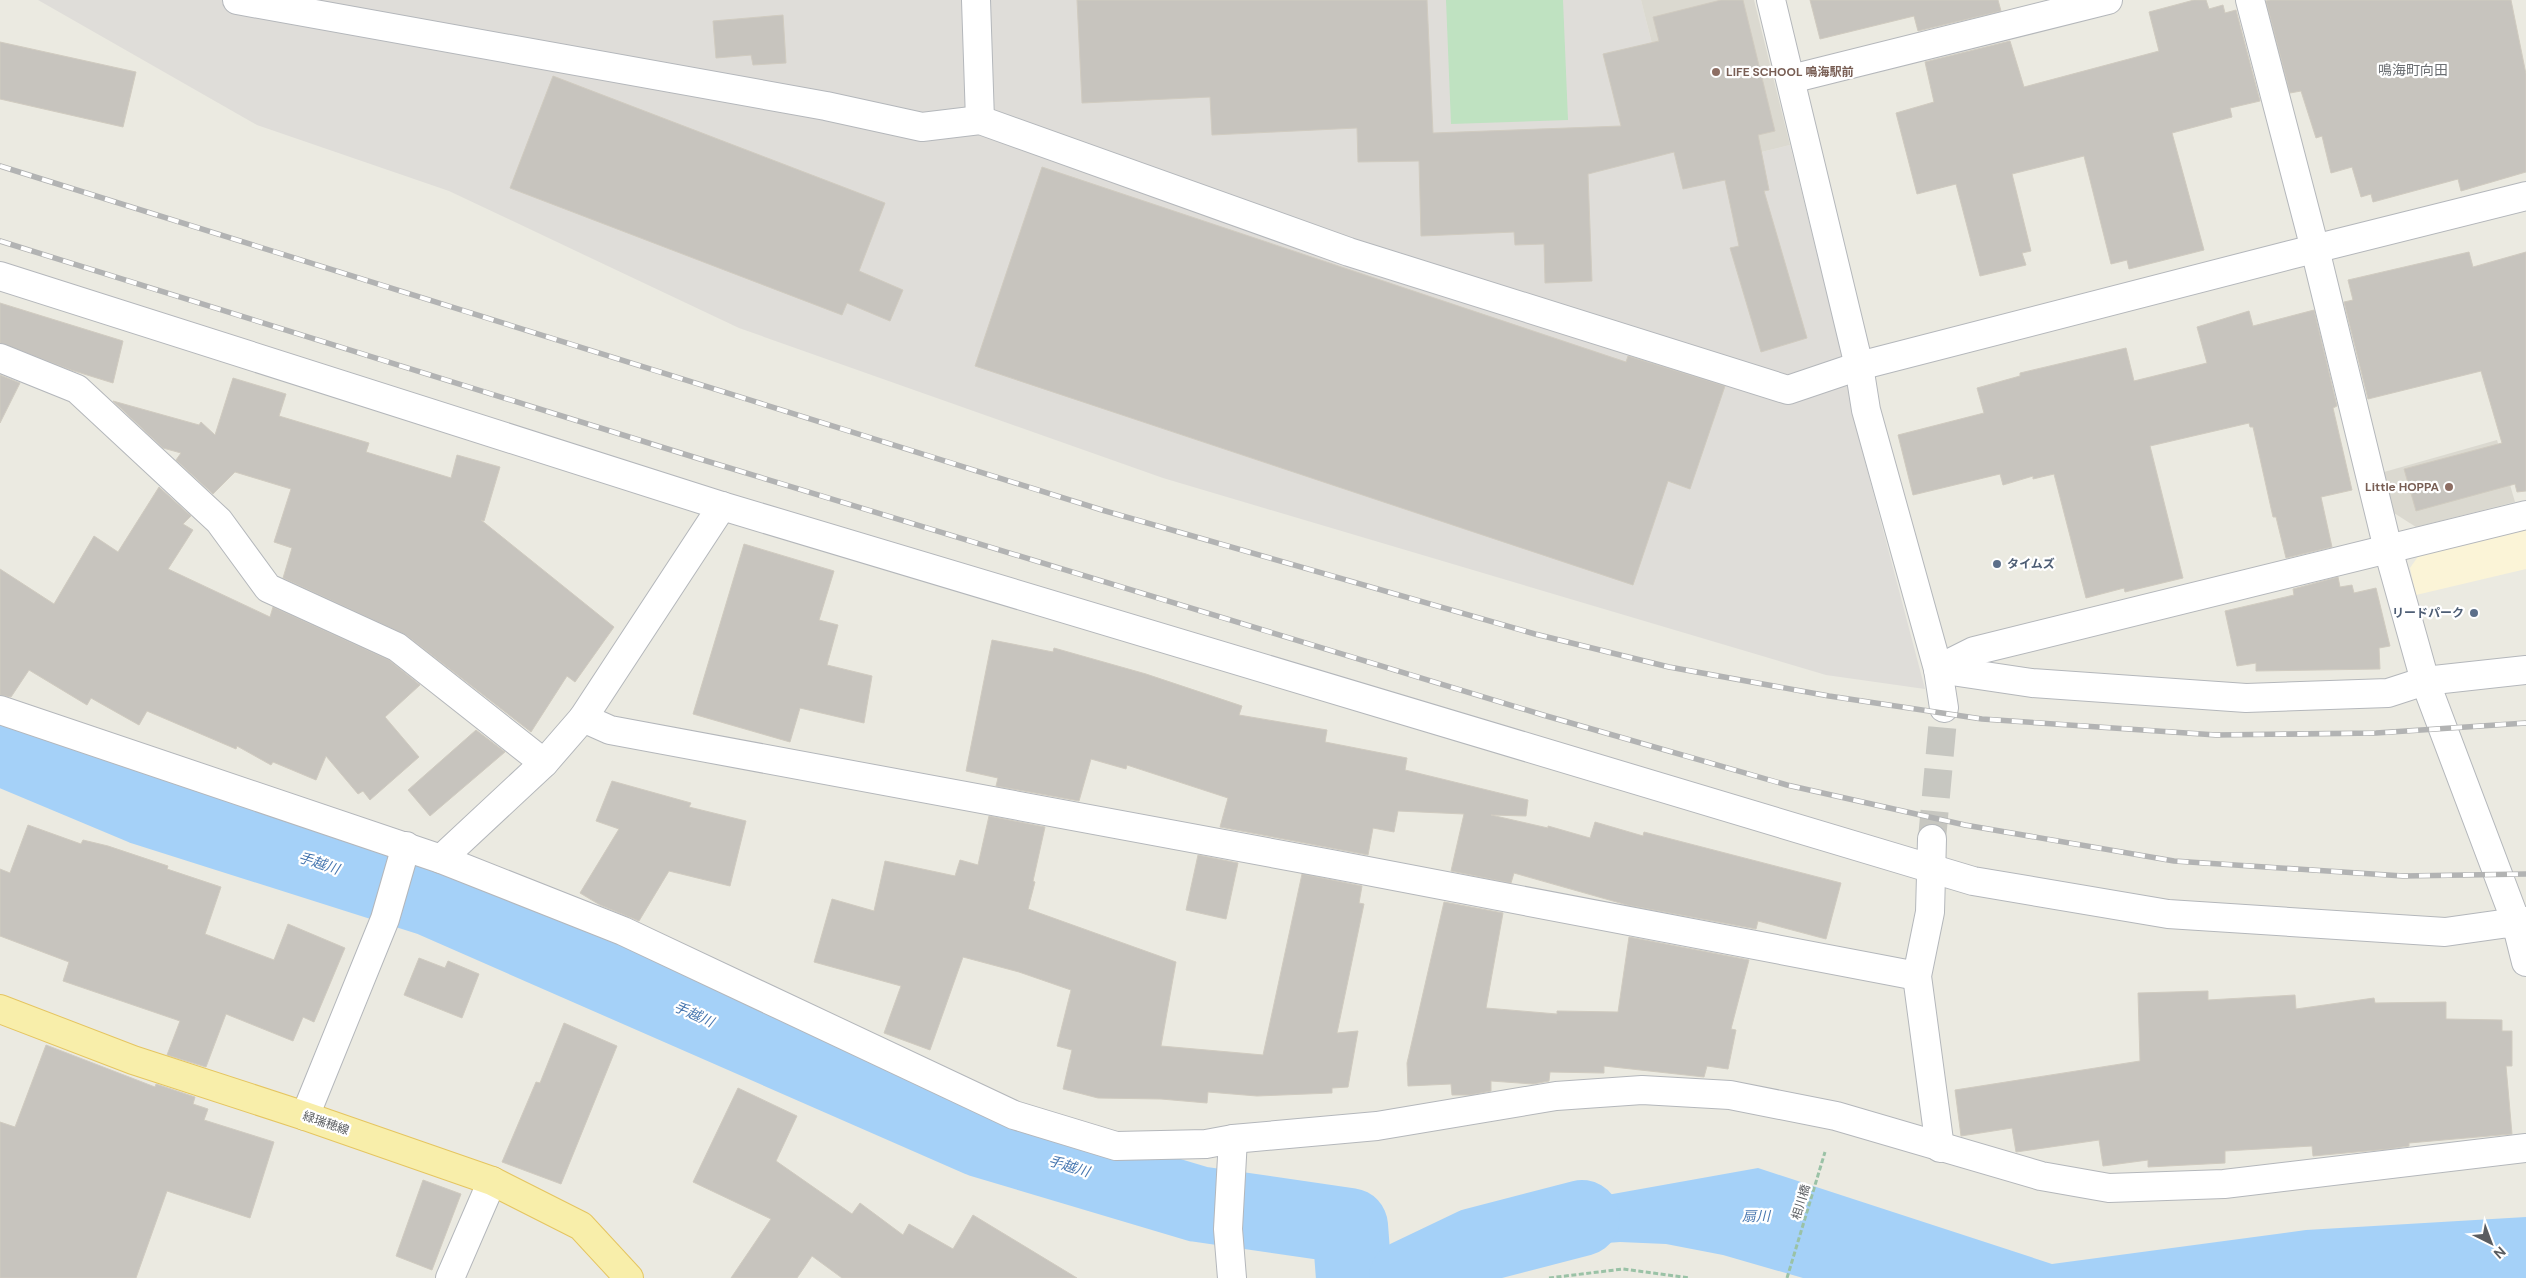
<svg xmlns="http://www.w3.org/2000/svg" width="2526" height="1278" viewBox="0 0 2526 1278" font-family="'DM Sans','Noto Sans JP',sans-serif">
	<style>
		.commercial { fill: #fbf4d7 }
		.industrial { fill: #dfddd9 }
		.education { fill: #dbd9d0 }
		.green { fill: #bfe2c1 }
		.water { fill: #a5d1f8 }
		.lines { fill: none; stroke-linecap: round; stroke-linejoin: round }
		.river { stroke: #a5d1f8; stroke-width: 76 }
		.building { fill: #c7c4be; stroke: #d0cbc0 }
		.minor-tunnel { stroke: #c7c7c1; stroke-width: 28; stroke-dasharray: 28 14; stroke-linecap: butt }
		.minor-casing { stroke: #b4b7bb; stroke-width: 30 }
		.major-casing { stroke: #e5c560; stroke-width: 30 }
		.path { stroke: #9ac2a6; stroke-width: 3; stroke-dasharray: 5 2.5; stroke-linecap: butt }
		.minor { stroke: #fff; stroke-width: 28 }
		.major { stroke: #f8eeaa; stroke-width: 28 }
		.rail-casing { stroke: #b2b3b3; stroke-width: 5.5 }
		.rail { stroke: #fff; stroke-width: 4; stroke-dasharray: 11; stroke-linecap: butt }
		.education-dot { fill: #8d6e63; stroke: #fff; stroke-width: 2 }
		.service-dot { fill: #5c6f8a; stroke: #fff; stroke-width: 2 }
		.labels { text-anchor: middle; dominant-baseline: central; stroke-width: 4.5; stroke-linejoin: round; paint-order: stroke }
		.education-label { font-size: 12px; font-weight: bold; fill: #785e54; stroke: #fff; text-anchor: start }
		.service-label { font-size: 12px; font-weight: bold; fill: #4e5e75; stroke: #fff; text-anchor: start }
		.street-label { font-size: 12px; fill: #5a5d61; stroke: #fff }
		.neighbourhood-label { font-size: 14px; fill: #6b6f73; stroke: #fff }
		.water-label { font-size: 14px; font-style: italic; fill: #4777b0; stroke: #fff }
	</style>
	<rect width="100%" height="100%" fill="#ebeae1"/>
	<polygon class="commercial" points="2526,528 2526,569 2416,595 2410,568 2419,555"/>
	<polygon class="industrial" points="38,0 1641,0 1684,171 1790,145 1842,355 1853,416 1925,689 1826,675 1163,478 739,328 449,191 257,125"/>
	<g class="education">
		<polygon points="1641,0 1754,0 1790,145 1684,171"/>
		<polygon points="2497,440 2515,502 2416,527 2394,513 2384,472"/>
	</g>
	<polygon class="green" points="1446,0 1563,0 1568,120 1451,124"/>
	<polygon class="water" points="1758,1168 2052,1264 2306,1230 2526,1217 2526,1278 1803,1278 1723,1255 1666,1244 1620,1242 1566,1246 1506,1267 1488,1278 1409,1278 1568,1202"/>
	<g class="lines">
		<g class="river">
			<polyline points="0,747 143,807 430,898 980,1139 1198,1204 1350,1226 1354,1278"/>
			<polyline points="1407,1278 1474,1246 1582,1218"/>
		</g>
	</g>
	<g class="building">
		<polygon points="1077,0 1427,0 1433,133 1621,126 1603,54 1659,41 1653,17 1721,0 1743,0 1775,131 1758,135 1769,190 1764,191 1807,338 1761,352 1730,248 1739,246 1725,180 1683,189 1674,152 1588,174 1592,281 1545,283 1544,244 1515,245 1514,232 1421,236 1419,161 1358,162 1357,128 1212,135 1210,97 1082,103"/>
		<polygon points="1810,0 1998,0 2001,11 1918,31 1914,16 1820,39"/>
		<polygon points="2194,0 2206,0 2209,9 2223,5 2225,13 2236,10 2260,101 2230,108 2232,117 2172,133 2204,250 2129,269 2127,260 2111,264 2084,156 2012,174 2031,251 2022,253 2026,265 1980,276 1956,184 1917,194 1896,113 1934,102 1925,62 2010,41 2024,87 2159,51 2149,12"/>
		<polygon points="2270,0 2511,0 2526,74 2526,172 2461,191 2458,179 2373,202 2371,194 2361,197 2352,167 2331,173 2322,136 2316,138 2301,91 2290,93 2266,1"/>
		<polygon points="783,15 786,63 753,65 751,55 716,58 713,21"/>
		<polygon points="0,42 136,72 123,127 0,99"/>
		<polygon points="553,76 885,203 859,271 903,290 890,321 847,303 842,315 510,188"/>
		<polygon points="1042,167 1626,362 1628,356 1725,386 1690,489 1668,481 1633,585 975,366"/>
		<polygon points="2469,252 2473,267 2526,252 2526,491 2517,492 2515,484 2416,511 2404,469 2502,443 2481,371 2368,399 2344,302 2353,300 2348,280"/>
		<polygon points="0,303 123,341 113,383 71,370 0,343"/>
		<polygon points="2314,310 2337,406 2333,408 2352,490 2321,497 2332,547 2286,558 2276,517 2273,517 2253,427 2250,427 2249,423 2150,446 2183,578 2125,592 2124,588 2086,598 2054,474 2033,479 2033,476 2003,485 2000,474 1913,495 1898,435 1984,413 1977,388 2020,376 2020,373 2126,348 2134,381 2207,363 2197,327 2249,311 2253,326"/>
		<polygon points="0,375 20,383 0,423"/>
		<polygon points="233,378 286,394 279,416 369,443 366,452 451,478 457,455 500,467 484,521 481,520 614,627 575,682 567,676 531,732 406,635 283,578 292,548 274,542 291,489 235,472 213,494 176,460 181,453 163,448 113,401 199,425 201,422 215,435"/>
		<polygon points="159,487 191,516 183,524 193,530 168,569 270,617 273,607 389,660 420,685 385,717 419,757 370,800 363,791 358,794 326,756 316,780 273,762 271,765 237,746 236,749 147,711 139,725 91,698 87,705 29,670 11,697 0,695 0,569 54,604 94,536 118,552"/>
		<polygon points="744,544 834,571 819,620 838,625 827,665 872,676 864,723 800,708 790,742 693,714"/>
		<polygon points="2338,577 2340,587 2352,585 2354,593 2376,588 2390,646 2379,648 2380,669 2256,671 2256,663 2237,666 2225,611 2294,595 2293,589"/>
		<polygon points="992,640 1053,652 1054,648 1146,674 1242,706 1239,715 1327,730 1325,742 1407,758 1405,770 1528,800 1526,816 1491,815 1548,828 1548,826 1590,838 1595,822 1643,836 1644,832 1841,883 1826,939 1758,921 1756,929 1627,905 1514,873 1511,883 1451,871 1464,814 1398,811 1394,832 1373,828 1368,855 1220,827 1228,798 1127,765 1126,769 1091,759 1079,801 996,786 998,778 966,771"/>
		<polygon points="476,730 505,752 430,816 408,790"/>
		<polygon points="612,781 691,803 689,807 746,821 730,886 669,871 639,921 600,905 580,893 619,829 596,821"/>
		<polygon points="989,816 1045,827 1033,881 1035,882 1028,909 1176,962 1161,1046 1263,1055 1302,874 1362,886 1359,903 1364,904 1337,1033 1358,1031 1348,1087 1332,1088 1332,1093 1257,1096 1208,1092 1207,1103 1161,1099 1098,1098 1063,1089 1072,1050 1057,1046 1071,990 1019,972 963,957 930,1050 884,1033 901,986 814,962 832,899 874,911 885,861 955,876 960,860 978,865"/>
		<polygon points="28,825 81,844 83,840 108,846 168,866 167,869 221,887 205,934 274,960 288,924 345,948 314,1022 303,1017 293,1041 226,1014 206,1067 167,1055 180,1021 63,981 69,962 0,936 0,869 10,873"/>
		<polygon points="1198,855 1238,863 1226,919 1186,910"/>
		<polygon points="1444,902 1503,913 1486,1008 1557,1014 1557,1011 1618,1012 1629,937 1749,960 1731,1029 1736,1030 1728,1069 1707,1066 1704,1077 1604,1066 1604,1073 1550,1072 1549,1081 1533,1084 1491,1081 1491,1091 1470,1095 1452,1095 1451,1084 1408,1086 1407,1063"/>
		<polygon points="419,958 445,968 448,961 479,974 462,1018 404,995"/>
		<polygon points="2208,991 2208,1000 2295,995 2296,1009 2374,998 2375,1003 2446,1002 2446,1019 2502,1020 2502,1031 2512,1031 2512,1066 2506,1066 2512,1134 2409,1143 2409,1146 2389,1149 2313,1156 2312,1146 2225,1151 2225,1163 2148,1167 2148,1160 2103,1166 2099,1140 2016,1152 2012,1128 1961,1136 1955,1090 2140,1061 2138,993"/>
		<polygon points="564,1023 617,1046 561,1184 502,1162 536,1082 540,1083"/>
		<polygon points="46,1045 155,1087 156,1084 195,1097 193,1104 208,1109 204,1120 274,1142 250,1218 167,1191 136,1278 0,1278 0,1122 15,1127"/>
		<polygon points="738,1088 797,1116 776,1161 852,1214 860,1203 903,1235 909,1224 953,1249 973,1215 1077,1278 842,1278 812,1256 797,1278 731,1278 771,1219 693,1182"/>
		<polygon points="423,1180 461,1194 432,1270 396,1256"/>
	</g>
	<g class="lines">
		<polyline class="minor-tunnel" points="1932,839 1944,708"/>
		<defs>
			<g id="minor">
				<polyline points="237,0 826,106 922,127 980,120 1349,252 1788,390 1859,366 2290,255 2526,196"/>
				<polyline points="976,0 980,120"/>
				<polyline points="1771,0 1859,366 1866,410 1938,669 1944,708"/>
				<polyline points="2250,0 2315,249 2388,549 2425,681 2516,922 2526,921"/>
				<polyline points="1791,79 2108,0"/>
				<polyline points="0,276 722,506 1973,881 2168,914 2445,932 2516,922 2526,962"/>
				<polyline points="0,358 77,389 219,521 268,588 397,647 544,763"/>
				<polyline points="1938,669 1974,651 2526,515"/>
				<polyline points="1938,669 2032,683 2246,698 2388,693 2425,681 2526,670"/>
				<polyline points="0,710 441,859 623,931 1014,1115 1116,1146 1206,1144 1233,1139 1377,1126 1556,1096 1642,1090 1730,1095 1836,1116 2041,1176 2109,1188 2224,1184 2526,1148"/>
				<polyline points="583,718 722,506"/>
				<polyline points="1932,839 1930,912 1917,976 1940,1148"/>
				<polyline points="441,859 544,763 583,718 610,730 1331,864 1917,976"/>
				<polyline points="305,1116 385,919 406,846"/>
				<polyline points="450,1278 492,1181"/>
				<polyline points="1232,1278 1228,1229 1233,1139"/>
			</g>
			<polyline id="major" points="0,1009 133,1060 305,1116 492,1181 581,1226 629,1278"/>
		</defs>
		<use href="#minor" class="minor-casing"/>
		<use href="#major" class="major-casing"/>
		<g class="path">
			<polyline points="1549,1278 1623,1269 1690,1278"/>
			<polyline points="1787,1278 1825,1152"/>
		</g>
		<use href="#minor" class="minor"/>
		<use href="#major" class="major"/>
		<defs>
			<g id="rail">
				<polyline points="0,166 1102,510 1535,634 1669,667 1829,696 1982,719 2216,735 2376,733 2526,723"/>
				<polyline points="0,241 700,459 1543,715 1787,785 1965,825 2174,861 2403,876 2526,874"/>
			</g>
		</defs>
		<use href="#rail" class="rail-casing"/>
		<use href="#rail" class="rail"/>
	</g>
	<g class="education-dot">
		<circle cx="1716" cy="72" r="5"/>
		<circle cx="2449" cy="487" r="5"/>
	</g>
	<g class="service-dot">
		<circle cx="1997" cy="564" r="5"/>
		<circle cx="2474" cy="613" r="5"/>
	</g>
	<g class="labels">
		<g class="education-label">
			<text x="1726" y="72">LIFE SCHOOL 鳴海駅前</text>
			<text x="2439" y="487" text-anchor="end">Little HOPPA</text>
		</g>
		<g class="service-label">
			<text x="2007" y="564">タイムズ</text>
			<text x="2464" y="613" text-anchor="end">リードパーク</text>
		</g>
		<g class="street-label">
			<text transform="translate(326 1123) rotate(19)">緑瑞穂線</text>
			<text transform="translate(1801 1202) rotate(-73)">相川橋</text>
		</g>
		<g class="neighbourhood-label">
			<text x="2413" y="70">鳴海町向田</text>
		</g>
		<g class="water-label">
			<text transform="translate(319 863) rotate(18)">手越川</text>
			<text transform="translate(694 1014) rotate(24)">手越川</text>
			<text transform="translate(1069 1166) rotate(17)">手越川</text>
			<text x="1756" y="1216">扇川</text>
		</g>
	</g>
	<g transform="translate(2491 1243) rotate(138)" stroke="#ffffff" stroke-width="4" paint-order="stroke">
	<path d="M0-4L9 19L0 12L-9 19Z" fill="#5a5d61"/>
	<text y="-8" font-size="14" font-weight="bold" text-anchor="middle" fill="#5a5d61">N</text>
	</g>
</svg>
